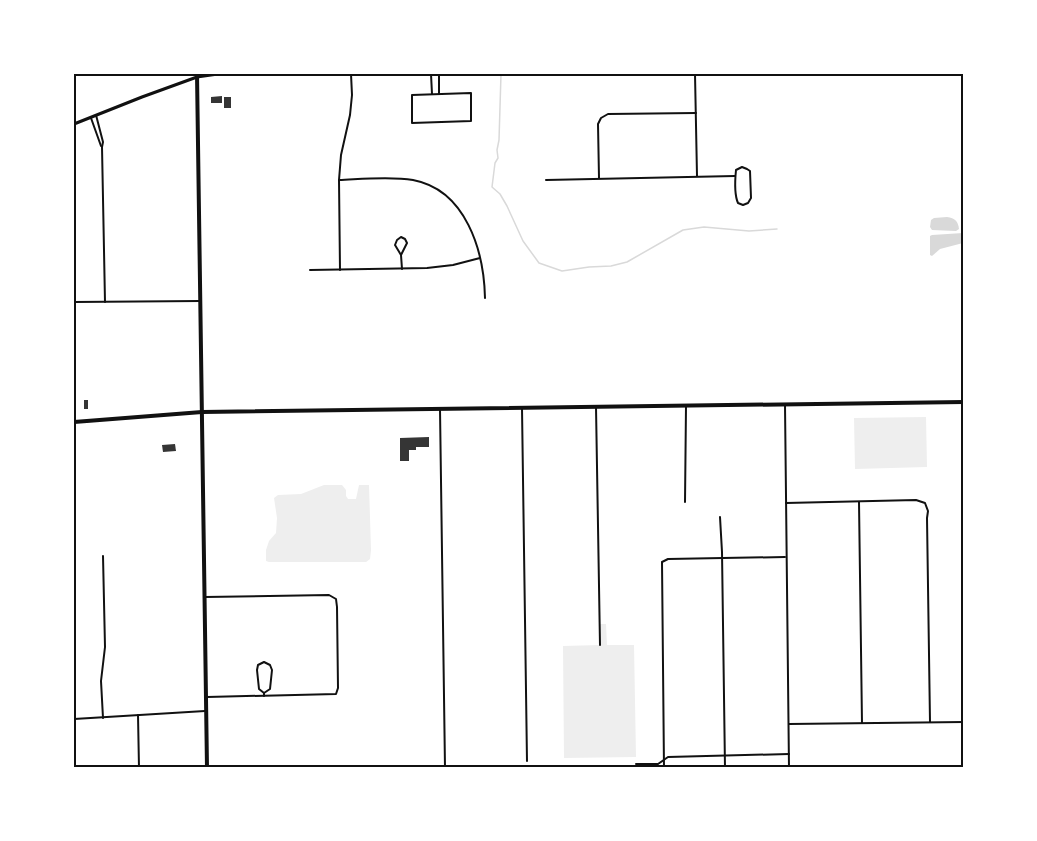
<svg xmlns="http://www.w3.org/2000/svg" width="1037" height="841" viewBox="0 0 1037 841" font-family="Raleway,sans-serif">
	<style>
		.green { fill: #eee }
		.water { fill: #d9d9d9 }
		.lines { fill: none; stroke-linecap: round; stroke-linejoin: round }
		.stream { stroke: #d9d9d9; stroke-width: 1.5 }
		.building { fill: #353535 }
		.minor { stroke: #111; stroke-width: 2 }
		.tertiary { stroke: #111; stroke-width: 3 }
		.secondary { stroke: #111; stroke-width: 4 }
		.neatline { fill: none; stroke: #111; stroke-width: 2 }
	</style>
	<rect width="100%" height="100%" fill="#fff"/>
	<g class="green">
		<polygon points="926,417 927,467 855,469 854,418"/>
		<polygon points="324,485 342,485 346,490 346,496 348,499 356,499 359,485 369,485 371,550 370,559 366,562 269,562 266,561 266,550 269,541 276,533 277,518 274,498 278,495 301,494"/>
		<polygon points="600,624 606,624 607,645 634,645 636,757 564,758 563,646 600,645"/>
	</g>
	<g class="water">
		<path d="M947,217C955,218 958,221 959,229L956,231L932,230L930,227L931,220L934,218Z"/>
		<polygon points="963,233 963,243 940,249 932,256 930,255 930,236 932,235"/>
	</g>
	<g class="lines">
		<polyline class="stream" points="501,74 499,140 497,150 498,158 495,163 492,187 500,194 507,206 523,241 539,263 562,271 589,267 611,266 627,262 683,230 704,227 749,231 777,229"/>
	</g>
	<g class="building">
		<polygon points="222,96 222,103 211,103 211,97"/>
		<rect x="224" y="97" width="7" height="11"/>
		<rect x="84" y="400" width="4" height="9"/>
		<polygon points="429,437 429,447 416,447 416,450 409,450 409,461 400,461 400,438"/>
		<polygon points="175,444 176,451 163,452 162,445"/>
	</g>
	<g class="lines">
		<g class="minor">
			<polyline points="431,74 432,94"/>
			<polyline points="439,74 439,94"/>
			<polyline points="695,74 697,176"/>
			<polygon points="471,93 471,121 412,123 412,95"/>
			<polyline points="96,115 103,142 102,147 105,302"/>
			<polyline points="91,118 101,146"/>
			<path d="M742,167L747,169L750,171L751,198L748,203L743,205L738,203C734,194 735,180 736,170Z"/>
			<polyline points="599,178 598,124 601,118 608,114 696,113"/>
			<path d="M339,180C362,179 391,176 413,180C466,190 484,251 485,298"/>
			<polyline points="546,180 735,176"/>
			<polyline points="401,255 395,245 397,240 401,237 405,239 407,243 401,255 402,269"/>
			<polyline points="310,270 427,268 453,265 480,258"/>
			<polyline points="340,270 339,180 341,155 350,115 352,95 351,74"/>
			<polyline points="74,302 200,301"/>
			<polyline points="785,405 789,768"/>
			<polyline points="596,407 600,645"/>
			<polyline points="522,408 527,761"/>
			<polyline points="440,409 445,768"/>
			<polyline points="685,502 686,406"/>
			<polyline points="859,502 862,723"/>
			<polyline points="786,503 916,500 925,503 928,511 927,518 930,722"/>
			<polyline points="720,517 722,552 725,768"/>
			<polyline points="205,597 329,595 336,599 337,607 338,688 336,694 207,697"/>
			<polyline points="264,693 270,689 272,670 270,665 264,662 258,665 257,670 259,689 264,693 264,696"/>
			<polyline points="138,715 139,768"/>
			<polyline points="103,718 101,681 105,647 103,556"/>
			<polyline points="74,719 205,711"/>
			<polyline points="789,724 964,722"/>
			<polyline points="636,764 658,764 668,757 789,754"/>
			<polyline points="664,768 662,562 668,559 785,557"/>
		</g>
		<polyline class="tertiary" points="74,124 142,97 197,77 218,74"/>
		<g class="secondary">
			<polyline points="197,74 207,768"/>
			<polyline points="74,422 202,412 964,402"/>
		</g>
	</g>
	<rect width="1037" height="841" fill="none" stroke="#ffffff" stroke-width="150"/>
	<rect x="75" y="75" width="887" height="691" class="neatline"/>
</svg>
